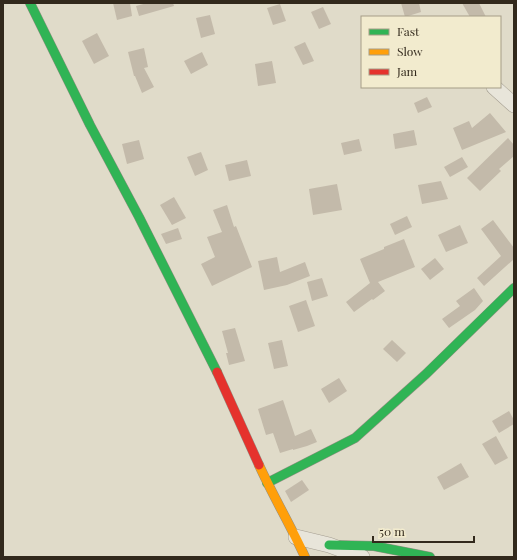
<svg xmlns="http://www.w3.org/2000/svg" width="517" height="560" viewBox="0 0 517 560" font-family="'Playfair Display',serif">
	<style>
		.building { fill: #c3baaa }
		.lines { fill: none; stroke-linecap: round; stroke-linejoin: round }
		.street-casing { stroke: #a59f92; stroke-width: 16 }
		.fast-casing { stroke: #948f83; stroke-width: 10 }
		.slow-casing { stroke: #948f83; stroke-width: 10 }
		.jam-casing { stroke: #948f83; stroke-width: 10 }
		.street { stroke: #e8e5da; stroke-width: 15 }
		.fast { stroke: #30b455; stroke-width: 9 }
		.slow { stroke: #ff9f0a; stroke-width: 9 }
		.jam { stroke: #e5322d; stroke-width: 9 }
	</style>
	<rect width="100%" height="100%" fill="#e0dbc9"/>
	<g class="building">
		<polygon points="113,3 130,3 132,16 117,20"/>
		<polygon points="147,3 173,3 174,6 139,16 136,6"/>
		<polygon points="401,3 419,3 421,12 405,17"/>
		<polygon points="462,3 479,3 486,17 470,17"/>
		<polygon points="280,4 286,21 273,25 267,8"/>
		<polygon points="323,7 331,24 319,29 311,12"/>
		<polygon points="210,15 215,34 201,38 196,18"/>
		<polygon points="97,33 109,56 94,64 82,41"/>
		<polygon points="305,42 314,61 303,65 294,47"/>
		<polygon points="144,48 148,67 144,68 154,87 142,93 135,76 134,76 128,52"/>
		<polygon points="202,52 208,65 191,74 184,61"/>
		<polygon points="272,61 276,83 258,86 255,64"/>
		<polygon points="427,97 432,107 418,113 414,103"/>
		<polygon points="490,113 506,132 462,150 453,128 469,121 472,128"/>
		<polygon points="414,130 417,145 395,149 393,134"/>
		<polygon points="508,138 514,145 514,156 499,169 501,171 480,191 467,178"/>
		<polygon points="359,139 362,151 344,155 341,143"/>
		<polygon points="139,140 144,159 127,164 122,144"/>
		<polygon points="201,152 208,170 195,176 187,157"/>
		<polygon points="462,157 468,167 450,177 444,167"/>
		<polygon points="247,160 251,176 229,181 225,165"/>
		<polygon points="441,181 448,199 422,204 418,185"/>
		<polygon points="337,184 342,210 313,215 309,189"/>
		<polygon points="174,197 186,218 172,225 160,205"/>
		<polygon points="227,205 234,227 236,226 252,267 212,286 201,264 215,257 207,237 222,232 213,210"/>
		<polygon points="407,216 412,227 395,235 390,224"/>
		<polygon points="493,220 514,248 514,259 484,286 477,278 501,256 481,229"/>
		<polygon points="460,225 468,243 446,252 438,235"/>
		<polygon points="178,228 182,239 166,244 161,234"/>
		<polygon points="404,239 415,267 378,282 385,291 373,300 372,299 354,312 346,302 370,283 360,259 384,249 384,247"/>
		<polygon points="277,257 280,272 305,262 310,276 287,285 264,290 258,261"/>
		<polygon points="435,258 444,269 430,280 421,269"/>
		<polygon points="322,278 328,296 312,301 307,282"/>
		<polygon points="474,288 483,301 475,310 449,328 442,319 460,306 456,301"/>
		<polygon points="306,300 315,326 298,332 289,306"/>
		<polygon points="235,328 245,361 229,365 226,353 228,353 222,331"/>
		<polygon points="282,340 288,366 274,369 268,343"/>
		<polygon points="392,340 406,353 397,362 383,349"/>
		<polygon points="339,378 347,391 329,403 321,389"/>
		<polygon points="283,400 295,436 311,429 317,442 307,446 293,450 293,449 280,453 273,433 266,435 258,409"/>
		<polygon points="509,411 514,420 514,424 499,433 492,421"/>
		<polygon points="496,436 508,458 495,465 482,444"/>
		<polygon points="461,463 469,477 444,490 437,477"/>
		<polygon points="302,480 309,490 291,502 285,491"/>
	</g>
	<g class="lines">
		<defs>
			<g id="street">
				<polyline points="494,87 514,105"/>
				<polyline points="296,537 329,545 362,557"/>
			</g>
			<g id="fast">
				<polyline points="30,3 90,125 139,217 217,372"/>
				<polyline points="267,483 355,438 426,374 514,288"/>
				<polyline points="329,545 374,546 430,557"/>
			</g>
			<path id="slow" d="M259,465C273,496 291,526 305,557"/>
			<polyline id="jam" points="217,372 259,465"/>
		</defs>
		<use href="#street" class="street-casing"/>
		<use href="#fast" class="fast-casing"/>
		<use href="#slow" class="slow-casing"/>
		<use href="#jam" class="jam-casing"/>
		<use href="#street" class="street"/>
		<use href="#fast" class="fast"/>
		<use href="#slow" class="slow"/>
		<use href="#jam" class="jam"/>
	</g>
	<rect width="517" height="560" fill="none" stroke="#32291c" stroke-width="8"/>
	<rect x="361" y="16" width="140" height="72" fill="#f2ebce" stroke="#a59d87"/>
	<rect x="369" y="29" width="20" height="6" fill="#30b455" stroke="#a59d87"/>
	<text x="397" y="36" font-size="12" fill="#32291c">Fast</text>
	<rect x="369" y="49" width="20" height="6" fill="#ff9f0a" stroke="#a59d87"/>
	<text x="397" y="56" font-size="12" fill="#32291c">Slow</text>
	<rect x="369" y="69" width="20" height="6" fill="#e5322d" stroke="#a59d87"/>
	<text x="397" y="76" font-size="12" fill="#32291c">Jam</text>
	<path d="M373 536v6h101v-6" fill="none" stroke="#32291c" stroke-width="2"/>
	<text x="379" y="536" font-size="12" fill="#32291c" stroke="#f2ebce" stroke-width="3" paint-order="stroke">50 m</text>
</svg>
